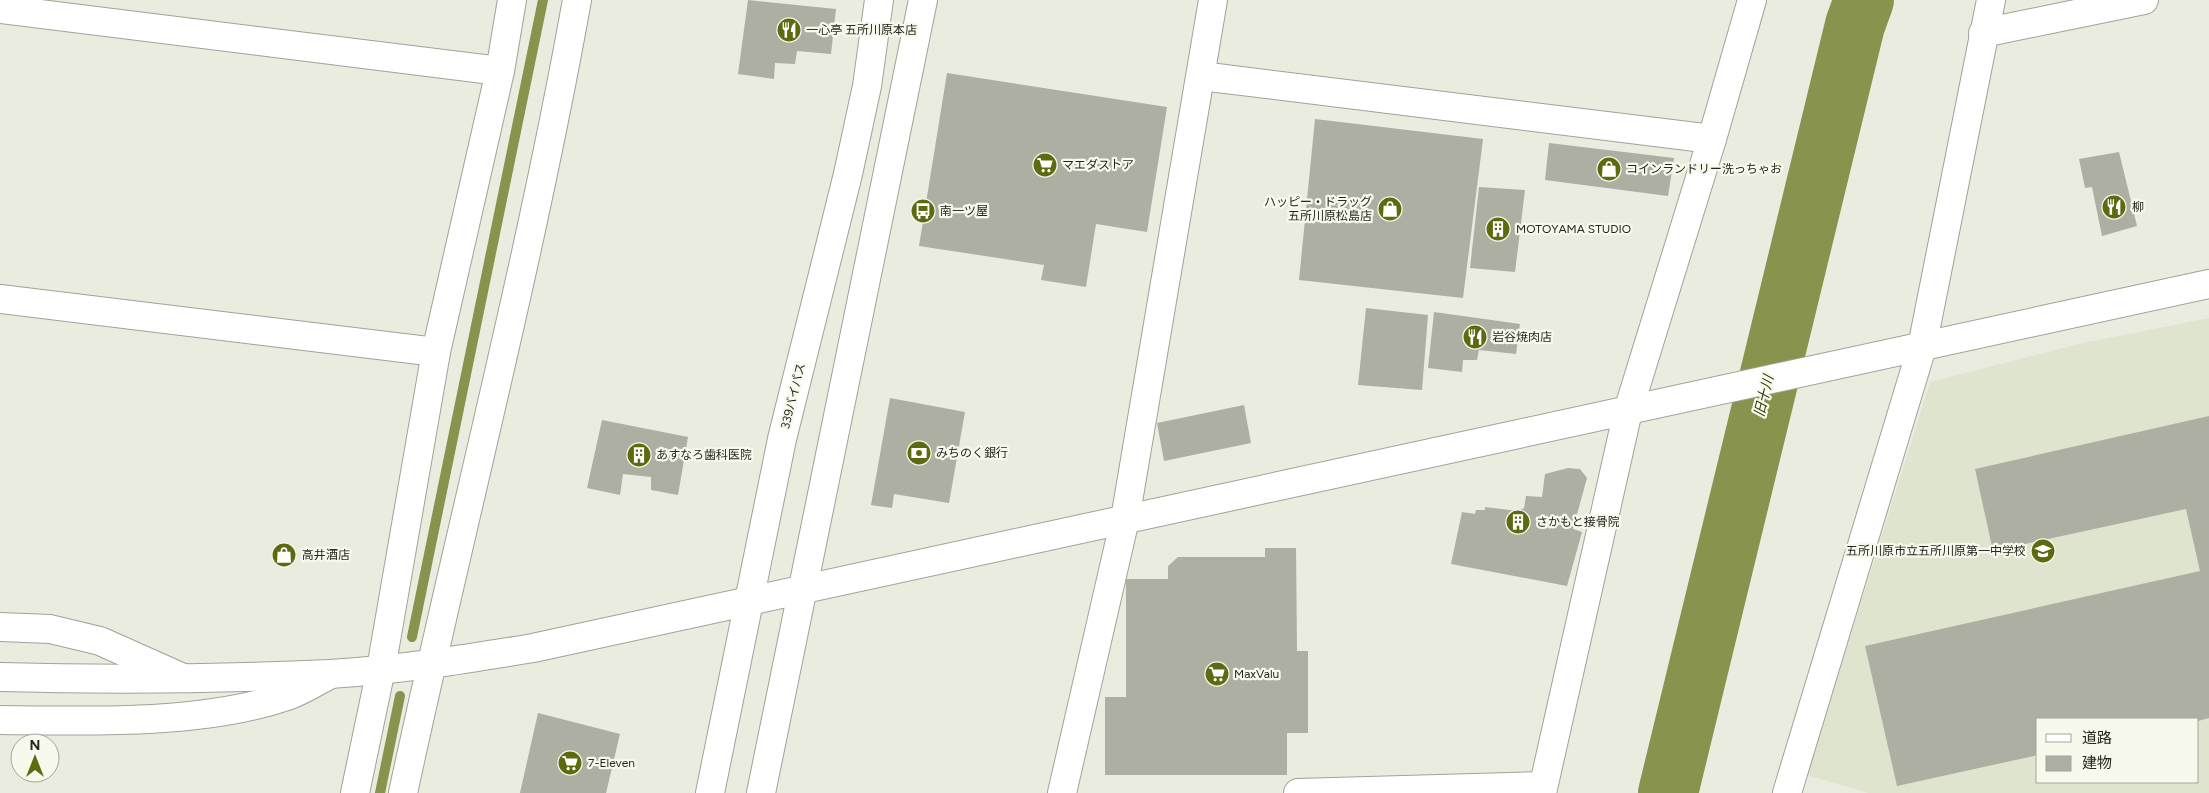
<svg xmlns="http://www.w3.org/2000/svg" width="2209" height="793" viewBox="0 0 2209 793" font-family="Figtree,'Noto Sans JP',sans-serif">
	<style>
		.built { fill: #dfe4ce; fill-rule: evenodd }
		.lines { fill: none; stroke-linecap: round; stroke-linejoin: round }
		.stream { stroke: #88934e; stroke-width: 10 }
		.river { stroke: #88934e; stroke-width: 60 }
		.building { fill: #acafa2 }
		.minor-casing { stroke: #a0a396; stroke-width: 30 }
		.tertiary-casing { stroke: #a0a396; stroke-width: 30 }
		.minor { stroke: #fff; stroke-width: 28 }
		.tertiary { stroke: #fff; stroke-width: 28 }
		.labels { text-anchor: middle; dominant-baseline: central; stroke-width: 4.5; stroke-linejoin: round; paint-order: stroke }
		.poi-label { font-size: 12px; fill: #262722; stroke: #f6f9eb; text-anchor: start }
		.street-label { font-size: 12px; fill: #262722; stroke: #f6f9eb }
		.water-label { font-size: 14px; font-style: italic; fill: #2e3400; stroke: #f6f9eb }
	</style>
	<rect width="100%" height="100%" fill="#e9ecde"/>
	<path class="built" d="M2209,318V793H1868L1807,775L1930,382L2083,343ZM2038,719H2198V782H2038Z"/>
	<g class="lines">
		<g class="stream">
			<polyline points="412,637 543,0"/>
			<polyline points="380,793 400,696"/>
		</g>
		<polyline class="river" points="1668,793 1855,25 1864,0"/>
	</g>
	<g class="building">
		<polygon points="748,0 836,9 831,54 797,51 795,64 775,63 774,79 738,74"/>
		<polygon points="947,73 1167,107 1147,232 1096,224 1086,287 1041,280 1044,265 919,246"/>
		<polygon points="1315,119 1483,139 1463,298 1299,280"/>
		<polygon points="1549,143 1674,158 1668,196 1545,180"/>
		<polygon points="2119,152 2137,226 2102,236 2092,187 2085,188 2079,159"/>
		<polygon points="1479,187 1525,190 1515,272 1470,268"/>
		<polygon points="1366,308 1428,315 1422,390 1358,385"/>
		<polygon points="1434,312 1520,324 1516,354 1479,350 1477,360 1463,360 1462,372 1428,368"/>
		<polygon points="890,398 965,412 949,503 894,494 892,508 871,505"/>
		<polygon points="1244,405 1251,443 1164,461 1157,423"/>
		<polygon points="2209,416 2209,718 2198,721 2038,719 2038,755 1897,786 1865,646 2200,571 2186,509 1993,551 1975,469"/>
		<polygon points="602,420 688,437 678,495 651,490 651,477 623,474 620,495 587,488"/>
		<polygon points="1568,468 1580,469 1587,478 1573,529 1582,532 1567,586 1451,564 1462,512 1475,514 1476,510 1485,510 1485,507 1518,511 1524,508 1526,496 1542,497 1545,474"/>
		<polygon points="1265,548 1296,548 1297,651 1308,651 1308,733 1287,733 1287,775 1105,775 1105,697 1126,697 1126,579 1168,579 1168,566 1178,557 1265,557"/>
		<polygon points="538,713 620,734 606,793 520,793"/>
	</g>
	<g class="lines">
		<defs>
			<g id="minor">
				<polyline points="1983,33 2144,0"/>
				<polyline points="1201,76 1712,139"/>
				<polyline points="0,299 436,352"/>
				<polyline points="0,627 50,629 100,641 183,678"/>
				<path d="M0,720C89,721 202,725 287,696C302,691 317,681 331,674"/>
				<polyline points="355,793 381,669 436,352 500,71 512,0"/>
				<path d="M403,793C460,528 529,267 577,0"/>
				<polyline points="1062,793 1125,519 1213,0"/>
				<polyline points="1298,793 1543,786"/>
				<polyline points="1542,793 1628,411 1712,139 1752,0"/>
				<polyline points="1787,793 1922,347 1991,0"/>
			</g>
			<g id="tertiary">
				<polyline points="0,9 500,71"/>
				<path d="M0,677C110,680 220,679 330,674C398,670 466,659 533,648L2209,284"/>
				<polyline points="710,793 782,439 848,174 867,86 879,0"/>
				<polyline points="761,793 923,0"/>
			</g>
		</defs>
		<use href="#minor" class="minor-casing"/>
		<use href="#tertiary" class="tertiary-casing"/>
		<use href="#minor" class="minor"/>
		<use href="#tertiary" class="tertiary"/>
	</g>
	<defs>
		<symbol id="restaurant-disc" viewBox="-11 -11 22 22"><circle r="9.5" fill="#5f690f" stroke="#f6f9eb"/><path d="M-5-6h1v4h1v-4h1v4h1v-4h1v5L-1.5 .5V6h-2V.5L-5-1ZM5-6V6H3V1.5H1.5Q1.5-4 5-6Z" fill="#fff"/></symbol>
		<symbol id="supermarket-disc" viewBox="-11 -11 22 22"><circle r="9.5" fill="#5f690f" stroke="#f6f9eb"/><path d="M-6-5.5h2.5l.6 2H6L4.5 2H-2.5L-4.4-4H-6ZM-1.5 3.2a1.3 1.3 0 1 0 .1 0ZM3 3.2a1.3 1.3 0 1 0 .1 0Z" fill="#fff"/></symbol>
		<symbol id="shop-disc" viewBox="-11 -11 22 22"><circle r="9.5" fill="#5f690f" stroke="#f6f9eb"/><path d="M-5-2.5h2.3a2.7 3.5 0 0 1 5.4 0H5L5.5 6h-11ZM-1.5-2.5h3a1.5 2.3 0 0 0-3 0Z" fill="#fff"/></symbol>
		<symbol id="bus-disc" viewBox="-11 -11 22 22"><circle r="9.5" fill="#5f690f" stroke="#f6f9eb"/><path d="M-5-6H5V4H4V6H2V4H-2V6H-4V4H-5ZM-3.5-4V0h7V-4ZM-3.5 1.2v1.5H-2V1.2ZM2 1.2v1.5H3.5V1.2Z" fill="#fff"/></symbol>
		<symbol id="building-disc" viewBox="-11 -11 22 22"><circle r="9.5" fill="#5f690f" stroke="#f6f9eb"/><path d="M-4-6H4V6H1V3H-1V6H-4ZM-2.5-4.3h1.7v1.8h-1.7ZM.8-4.3h1.7v1.8H.8ZM-2.5-1h1.7V.8h-1.7ZM.8-1h1.7V.8H.8Z" fill="#fff"/></symbol>
		<symbol id="bank-disc" viewBox="-11 -11 22 22"><circle r="9.5" fill="#5f690f" stroke="#f6f9eb"/><path d="M-6-4H6V4H-6ZM0-2.3a2.3 2.3 0 1 0 0 4.6a2.3 2.3 0 1 0 0-4.6Z" fill="#fff"/></symbol>
		<symbol id="school-disc" viewBox="-11 -11 22 22"><circle r="9.5" fill="#5f690f" stroke="#f6f9eb"/><path d="M0-5L7-2L0 1L-7-2ZM-4 1L0 2.5L4 1V4Q0 6-4 4Z" fill="#fff"/></symbol>
	</defs>
	<g fill-rule="evenodd">
		<use href="#restaurant-disc" x="775" y="16" width="28" height="28"/>
		<use href="#supermarket-disc" x="1031" y="151" width="28" height="28"/>
		<use href="#shop-disc" x="1595" y="155" width="28" height="28"/>
		<use href="#restaurant-disc" x="2100" y="193" width="28" height="28"/>
		<use href="#shop-disc" x="1376" y="195" width="28" height="28"/>
		<use href="#bus-disc" x="909" y="197" width="28" height="28"/>
		<use href="#building-disc" x="1484" y="215" width="28" height="28"/>
		<use href="#restaurant-disc" x="1461" y="323" width="28" height="28"/>
		<use href="#bank-disc" x="905" y="439" width="28" height="28"/>
		<use href="#building-disc" x="625" y="441" width="28" height="28"/>
		<use href="#building-disc" x="1504" y="508" width="28" height="28"/>
		<use href="#school-disc" x="2029" y="537" width="28" height="28"/>
		<use href="#shop-disc" x="270" y="541" width="28" height="28"/>
		<use href="#supermarket-disc" x="1203" y="660" width="28" height="28"/>
		<use href="#supermarket-disc" x="556" y="749" width="28" height="28"/>
	</g>
	<g class="labels">
		<g class="poi-label">
			<text x="806" y="30">一心亭 五所川原本店</text>
			<text x="1062" y="165">マエダストア</text>
			<text x="1626" y="169">コインランドリー洗っちゃお</text>
			<text x="1372" y="202" text-anchor="end">ハッピー・ドラッグ<tspan x="1372" dy="14">五所川原松島店</tspan></text>
			<text x="2132" y="207">柳</text>
			<text x="940" y="211">南一ツ屋</text>
			<text x="1516" y="229">MOTOYAMA STUDIO</text>
			<text x="1492" y="337">岩谷焼肉店</text>
			<text x="936" y="453">みちのく銀行</text>
			<text x="656" y="455">あすなろ歯科医院</text>
			<text x="1536" y="522">さかもと接骨院</text>
			<text x="2026" y="551" text-anchor="end">五所川原市立五所川原第一中学校</text>
			<text x="302" y="555">高井酒店</text>
			<text x="1234" y="674">MaxValu</text>
			<text x="588" y="763">7-Eleven</text>
		</g>
		<g class="street-label">
			<text transform="translate(793 396) rotate(-76)">339バイパス</text>
		</g>
		<g class="water-label">
			<text transform="translate(1764 396) rotate(-76)">旧十川</text>
		</g>
	</g>
	<rect x="2036" y="718" width="162" height="65" fill="#f6f9eb" stroke="#a3a59b"/>
	<rect x="2046" y="734" width="25" height="8" fill="#ffffff" stroke="#a3a59b"/>
	<text x="2082" y="743" font-size="15" fill="#262722">道路</text>
	<rect x="2046" y="756" width="25" height="15" fill="#acafa2" stroke="#a3a59b"/>
	<text x="2082" y="768" font-size="15" fill="#262722">建物</text>
	<g transform="translate(35 758)"><circle r="24" fill="#f6f9eb" stroke="#a3a59b"/>
	<path d="M0-4L9 19L0 12L-9 19Z" fill="#5f690f"/>
	<text y="-8" font-size="14" font-weight="bold" text-anchor="middle" fill="#262722">N</text>
	</g>
</svg>
